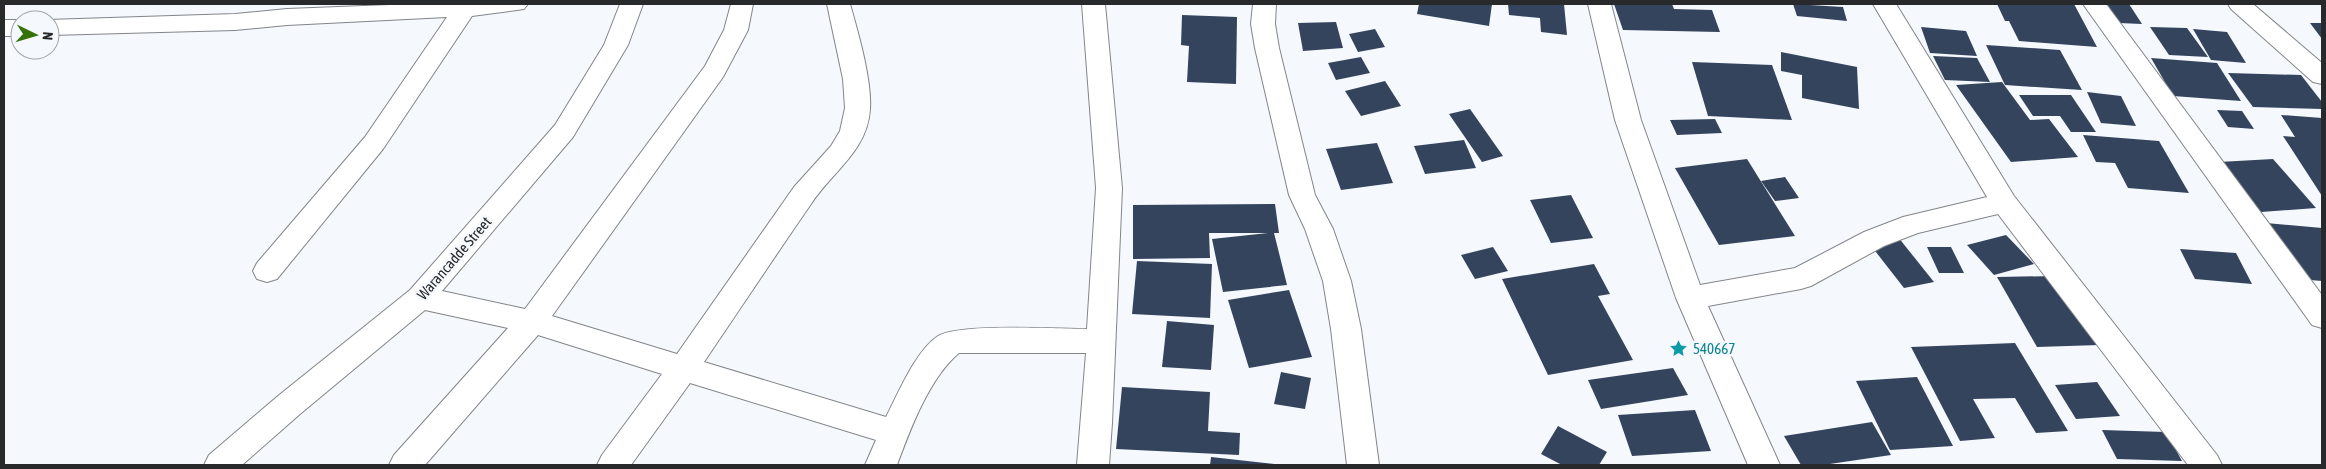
<svg xmlns="http://www.w3.org/2000/svg" width="2326" height="469" viewBox="0 0 2326 469" font-family="'Asap Condensed',sans-serif">
	<style>
		.building { fill: #34445d }
		.lines { fill: none; stroke-linecap: round; stroke-linejoin: round }
		.minor-casing { stroke: #828589; stroke-width: 2 }
		.minor { fill: #fff; fill-rule: evenodd }
		.labels { text-anchor: middle; dominant-baseline: central; stroke-width: 5; stroke-linejoin: round; paint-order: stroke }
		.street-label { font-size: 15px; fill: #28292b; stroke: #f5f8fd }
		.culture-label { font-size: 15px; fill: #0d838f; stroke: #f5f8fd; text-anchor: start }
	</style>
	<rect width="100%" height="100%" fill="#f5f8fd"/>
	<g class="building">
		<polygon points="1419,4 1492,4 1489,26 1417,14"/>
		<polygon points="1508,4 1564,4 1567,35 1541,32 1540,18 1509,15"/>
		<polygon points="1614,4 1672,4 1674,9 1712,10 1720,32 1623,30"/>
		<polygon points="1793,4 1843,7 1847,21 1797,16"/>
		<polygon points="1997,4 2074,4 2097,47 2019,41 2009,21 2005,21"/>
		<polygon points="2107,4 2129,4 2142,24 2119,23"/>
		<polygon points="1182,15 1237,17 1236,84 1187,82 1189,46 1181,45"/>
		<polygon points="1336,22 1343,48 1303,51 1298,23"/>
		<polygon points="2310,23 2322,23 2322,39"/>
		<polygon points="1921,27 1966,31 1977,56 1930,53"/>
		<polygon points="2150,27 2187,28 2208,57 2169,55"/>
		<polygon points="1375,29 1385,47 1358,52 1349,34"/>
		<polygon points="2193,29 2227,32 2246,63 2211,60"/>
		<polygon points="1986,45 2060,50 2082,90 2005,85"/>
		<polygon points="1781,52 1857,67 1859,109 1802,98 1802,75 1781,71"/>
		<polygon points="1933,56 1977,58 1990,82 1945,80"/>
		<polygon points="1361,57 1370,73 1336,80 1328,63"/>
		<polygon points="2151,58 2217,63 2241,101 2173,96"/>
		<polygon points="1692,62 1772,65 1792,120 1708,116"/>
		<polygon points="2228,73 2301,75 2322,102 2322,109 2253,107"/>
		<polygon points="1385,81 1401,106 1361,116 1345,91"/>
		<polygon points="2002,82 2030,120 2049,119 2078,157 2011,162 1956,85"/>
		<polygon points="2087,92 2121,96 2136,126 2101,123"/>
		<polygon points="2019,95 2071,95 2096,132 2071,132 2060,116 2033,116"/>
		<polygon points="1470,109 1503,156 1482,162 1449,114"/>
		<polygon points="2217,110 2242,111 2254,129 2228,127"/>
		<polygon points="2281,115 2322,118 2322,196 2283,136 2295,137"/>
		<polygon points="1715,119 1722,133 1677,135 1670,120"/>
		<polygon points="2083,135 2159,141 2189,193 2128,188 2115,163 2096,162"/>
		<polygon points="1464,140 1476,168 1425,174 1414,146"/>
		<polygon points="1377,143 1393,183 1341,190 1326,149"/>
		<polygon points="1747,159 1795,236 1719,245 1675,168"/>
		<polygon points="2273,159 2316,208 2261,212 2219,162"/>
		<polygon points="1785,177 1799,198 1775,201 1761,181"/>
		<polygon points="1571,195 1593,238 1551,243 1530,200"/>
		<polygon points="1275,204 1279,233 1274,233 1287,285 1223,292 1212,239 1268,233 1209,233 1210,258 1133,259 1133,205"/>
		<polygon points="2266,223 2322,228 2322,281 2298,279"/>
		<polygon points="1894,232 1934,282 1904,288 1865,238"/>
		<polygon points="2006,235 2034,264 1994,275 1967,245"/>
		<polygon points="1493,247 1508,271 1475,279 1461,255"/>
		<polygon points="1927,247 1951,247 1964,273 1939,273"/>
		<polygon points="2180,249 2236,253 2252,284 2195,279"/>
		<polygon points="1137,261 1212,264 1210,318 1132,314"/>
		<polygon points="1594,264 1610,294 1598,296 1633,360 1548,375 1502,279"/>
		<polygon points="2056,276 2099,345 2037,347 1997,277"/>
		<polygon points="1289,290 1312,357 1249,368 1228,300"/>
		<polygon points="1167,321 1214,325 1211,370 1162,367"/>
		<polygon points="2015,343 2068,431 2036,433 2015,398 1973,399 1995,438 1960,441 1911,347"/>
		<polygon points="1673,368 1688,395 1601,409 1588,380"/>
		<polygon points="1281,372 1311,378 1305,409 1274,404"/>
		<polygon points="1917,377 1953,446 1890,450 1856,381"/>
		<polygon points="2097,382 2120,416 2076,419 2055,385"/>
		<polygon points="1122,387 1210,392 1208,431 1240,433 1239,455 1116,449"/>
		<polygon points="1695,410 1711,451 1632,456 1618,415"/>
		<polygon points="1872,422 1891,455 1823,465 1801,465 1784,436"/>
		<polygon points="1558,426 1607,452 1599,465 1562,465 1541,454"/>
		<polygon points="2102,430 2166,432 2182,461 2117,459"/>
		<polygon points="1211,457 1274,464 1274,465 1210,465"/>
	</g>
	<g class="lines">
		<defs>
			<g id="minor">
				<polygon points="415,4 528,4 524,9 472,16 383,149 277,279 267,282 257,279 253,271 257,263 365,137 447,17 287,25 235,30 50,35 50,20 47,20 235,14 287,9"/>
				<path d="M620,4H643L628,45L573,137L442,291L525,309L705,66L724,30L731,4H753L748,30L723,77L552,316L677,354L794,187L831,146L840,131L845,108L843,79L827,4H850C858,32 872,80 870,109C868,150 832,172 811,204C775,256 740,309 704,362L886,417C898,394 916,350 938,336C961,323 1056,329 1087,329L1096,188L1082,4H1105L1122,188L1112,423L1109,465H1077L1086,353H959C929,378 910,430 897,465H865L876,440L690,383L631,465H597L602,455L662,374L538,335L425,465H389L394,455L508,328L425,310L300,414L242,465H204L209,455L278,396L410,290L555,125L604,45Z"/>
				<polygon points="1253,4 1276,4 1275,24 1279,48 1315,195 1333,229 1351,281 1361,329 1379,465 1347,465 1331,329 1323,281 1305,229 1289,195 1255,48 1251,24"/>
				<polygon points="1588,4 1611,4 1641,120 1700,285 1795,268 1864,232 1903,217 1987,197 1873,4 1896,4 2014,196 2217,455 2222,465 2188,465 1998,214 1918,233 1884,246 1811,286 1801,289 1708,306 1780,465 1748,465 1676,298 1615,120"/>
				<polygon points="2083,4 2106,4 2322,295 2322,328 2312,325"/>
				<polygon points="2228,4 2253,4 2322,63 2322,84 2313,82 2231,9"/>
				<rect x="4" y="20" width="16" height="16"/>
			</g>
		</defs>
		<use href="#minor" class="minor-casing"/>
		<use href="#minor" class="minor"/>
	</g>
	<defs>
		<symbol id="sight-bare" viewBox="-9 -9 18 18"><path d="M0-6L1.8-2.2L6-1.7L2.9 1.2L3.7 5.4L0 3.3L-3.7 5.4L-2.9 1.2L-6-1.7L-1.8-2.2Z" fill="#0f9aa8" stroke="#f5f8fd" stroke-width="2.5" paint-order="stroke"/></symbol>
	</defs>
	<g fill-rule="evenodd">
		<use href="#sight-bare" x="1666" y="336" width="25" height="25"/>
	</g>
	<g class="labels">
		<g class="street-label">
			<text transform="translate(454 258) rotate(-49)">Warancadde Street</text>
		</g>
		<g class="culture-label">
			<text x="1693" y="348">540667</text>
		</g>
	</g>
	<rect width="2326" height="469" fill="none" stroke="#28292b" stroke-width="10"/>
	<g transform="translate(35 35) rotate(95)"><circle r="24" fill="#f5f8fd" stroke="#a3a5a9"/>
	<path d="M0-4L9 19L0 12L-9 19Z" fill="#357309"/>
	<text y="-8" font-size="14" font-weight="bold" text-anchor="middle" fill="#28292b">N</text>
	</g>
</svg>
